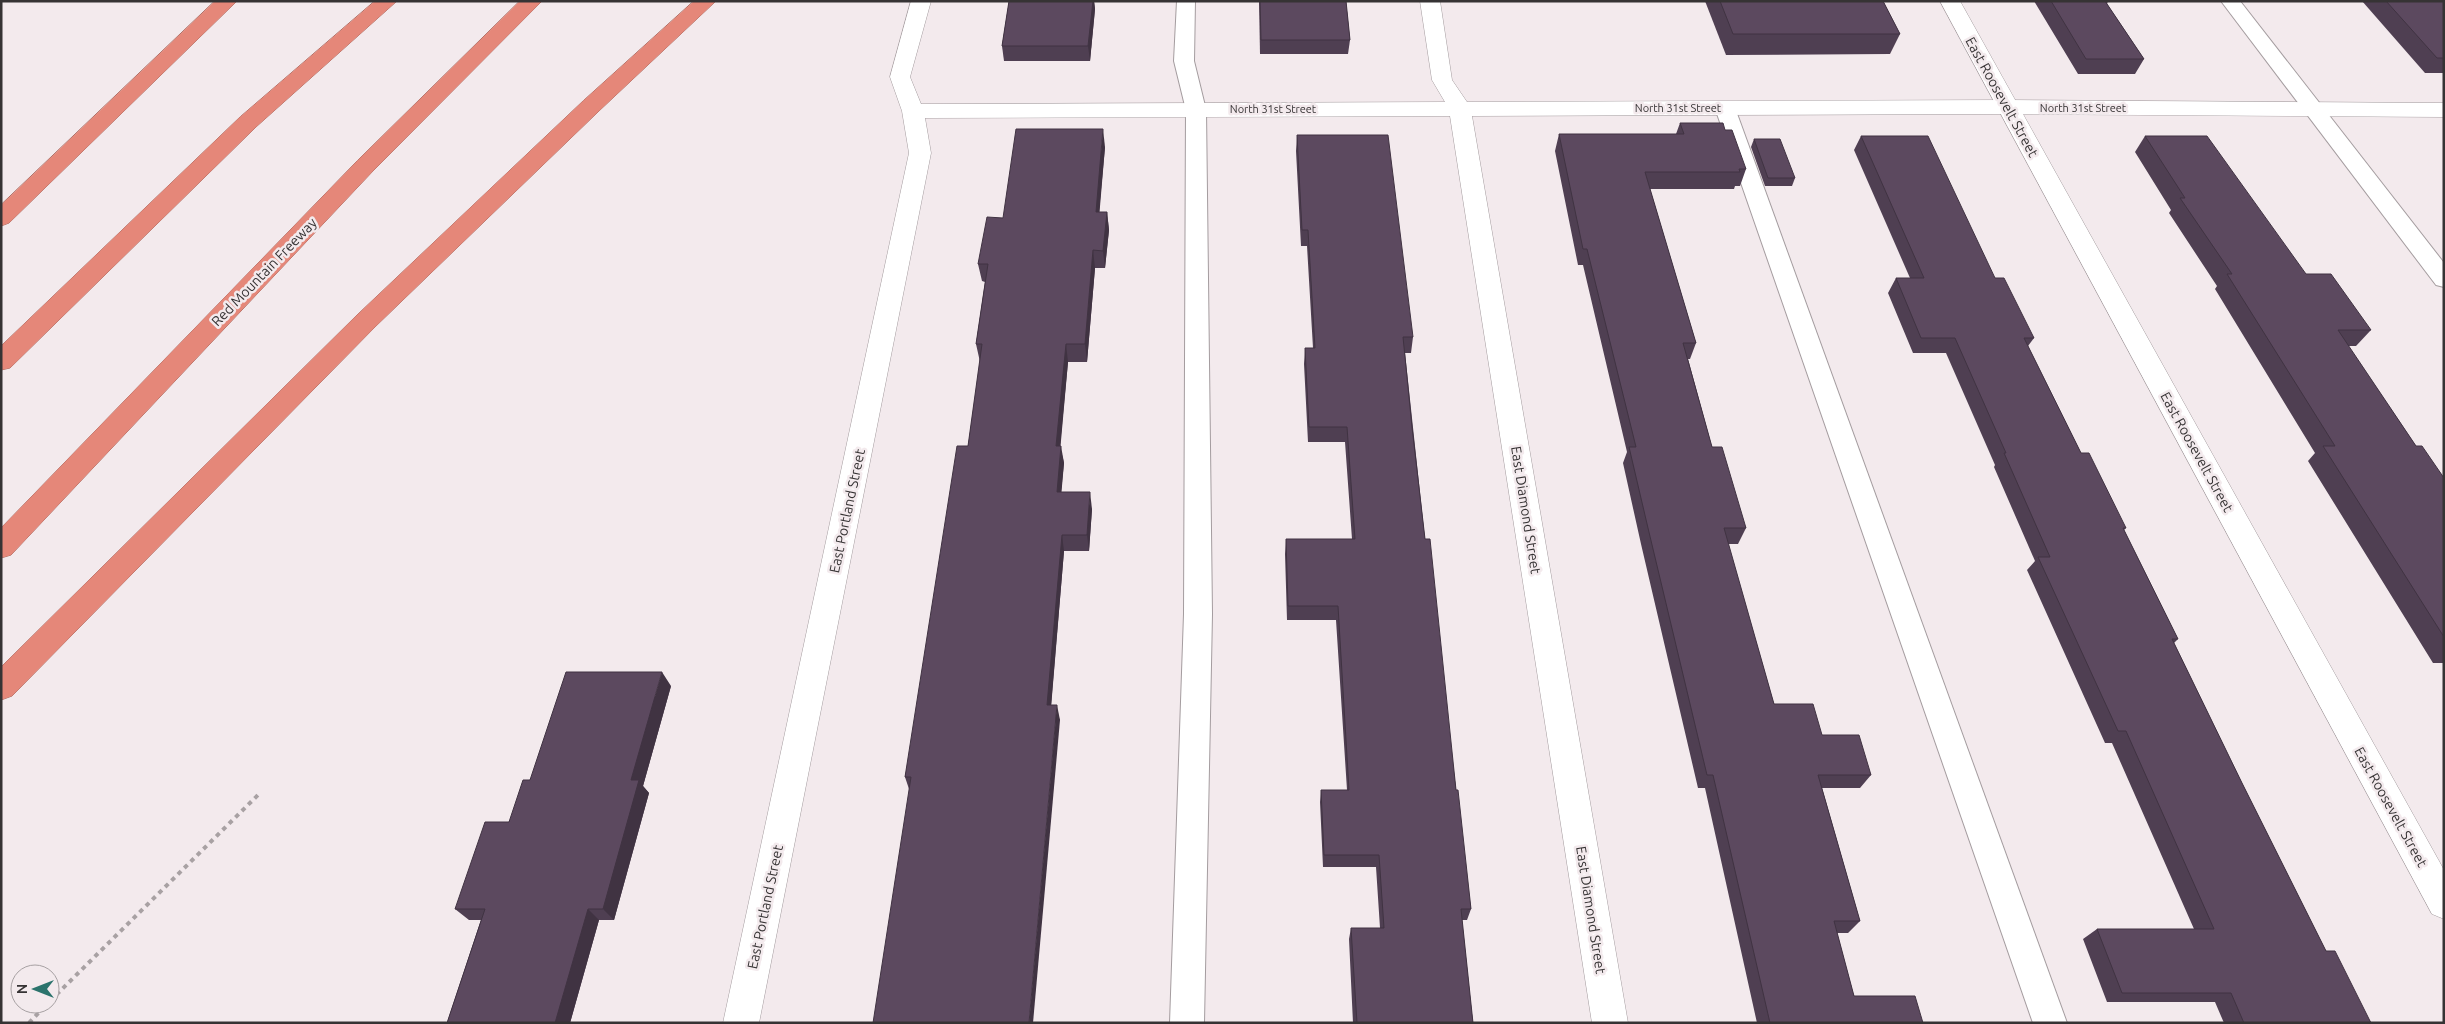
<svg xmlns="http://www.w3.org/2000/svg" width="2445" height="1024" viewBox="0 0 2445 1024" font-family="Ubuntu,sans-serif">
	<style>
		.lines { fill: none; stroke-linecap: round; stroke-linejoin: round }
		.service-casing { stroke: #a49c9f; stroke-width: 2 }
		.minor-casing { stroke: #a49c9f; stroke-width: 1 }
		.tertiary-casing { stroke: #a49c9f; stroke-width: 1 }
		.motorway-casing { stroke: #a86a61; stroke-width: 1 }
		.path { stroke: #a8a1a3; stroke-width: 4; stroke-dasharray: 4.5 4.5; stroke-linecap: butt }
		.service { fill: #fff; fill-rule: evenodd }
		.minor { fill: #fff; fill-rule: evenodd }
		.tertiary { fill: #fff; fill-rule: evenodd }
		.motorway { fill: #e58779; fill-rule: evenodd }
		.wall { fill: #4f3f52 }
		.shaded-wall { fill: #403342 }
		.building { fill: #5c495f; stroke: #403342 }
		.labels { text-anchor: middle; dominant-baseline: central; stroke-width: 5; stroke-linejoin: round; paint-order: stroke }
		.far-street-label { font-size: 11px; fill: #363334; stroke: #f3eaed }
		.street-label { font-size: 14px; fill: #363334; stroke: #f3eaed }
	</style>
	<rect width="100%" height="100%" fill="#f3eaed"/>
	<g class="lines">
		<defs>
			<g id="service">
				<polygon points="1177,1 1195,1 1194,61 1206,110 1212,614 1204,1023 1170,1023 1184,614 1186,110 1174,61"/>
				<polygon points="2221,1 2240,1 2444,263 2444,287 2436,285"/>
				<polygon points="1725,102 1732,104 1735,108 2067,1023 2033,1023 1715,108 1718,104"/>
			</g>
			<polygon id="minor" points="911,1 931,1 910,77 921,104 1445,102 1432,80 1420,1 1440,1 1452,80 1467,102 2009,100 2444,103 2444,117 2009,114 1472,116 1628,1023 1592,1023 1450,116 925,118 931,153 759,1023 723,1023 909,153 902,111 890,77"/>
			<polygon id="tertiary" points="1940,1 1960,1 2444,870 2444,919 2432,914"/>
			<g id="motorway">
				<polygon points="215,1 237,1 9,223 1,226 1,205"/>
				<polygon points="375,1 397,1 256,127 10,368 1,370 1,346 240,117"/>
				<polygon points="520,1 542,1 373,171 11,555 1,558 1,528 357,161"/>
				<polygon points="694,1 716,1 599,111 375,327 12,696 1,700 1,667 357,315 583,101"/>
			</g>
		</defs>
		<use href="#service" class="service-casing"/>
		<use href="#minor" class="minor-casing"/>
		<use href="#tertiary" class="tertiary-casing"/>
		<use href="#motorway" class="motorway-casing"/>
		<g class="path">
			<polyline points="50,1001 261,792"/>
			<polyline points="29,1023 47,1004"/>
		</g>
		<use href="#service" class="service"/>
		<use href="#minor" class="minor"/>
		<use href="#tertiary" class="tertiary"/>
		<use href="#motorway" class="motorway"/>
	</g>
	<g class="wall">
		<polygon points="1009,1 1094,1 1095,9 1090,61 1004,61 1002,46"/>
		<polygon points="1259,1 1346,1 1350,40 1348,54 1260,54"/>
		<polygon points="1705,1 1883,1 1900,34 1890,54 1726,55"/>
		<polygon points="2034,1 2108,1 2107,4 2144,59 2135,74 2078,74"/>
		<polygon points="2362,1 2444,1 2444,73 2425,73"/>
		<polygon points="1680,123 1725,130 1746,169 1740,186 1735,186 1734,189 1650,189 1696,343 1690,359 1688,359 1712,447 1746,528 1738,544 1728,544 1774,704 1822,735 1871,775 1860,788 1822,788 1860,921 1848,933 1837,933 1854,996 1923,1023 1757,1023 1705,788 1698,788 1641,544 1623,463 1627,452 1583,265 1578,265 1555,151 1559,134 1676,134"/>
		<polygon points="1297,135 1413,337 1411,353 1405,353 1425,539 1471,909 1467,920 1462,920 1473,1023 1353,1023 1349,939 1351,928 1380,928 1376,867 1323,867 1320,802 1321,790 1347,790 1336,620 1287,620 1285,554 1286,539 1352,539 1345,442 1308,442 1304,364 1305,348 1313,348 1307,246 1301,246 1296,151"/>
		<polygon points="1861,136 1995,278 2034,338 2028,346 2081,453 2126,528 2124,530 2178,639 2174,643 2242,783 2326,951 2371,1023 2224,1023 2215,1002 2107,1002 2083,939 2097,929 2194,929 2112,743 2105,743 2027,570 2035,561 1994,467 1995,465 1946,353 1913,353 1888,293 1896,278 1910,278 1854,150"/>
		<polygon points="2145,136 2371,330 2356,346 2348,346 2416,446 2444,478 2444,663 2433,663 2308,461 2315,453 2215,289 2217,286 2169,213 2171,210 2135,152"/>
		<polygon points="1754,139 1795,178 1792,186 1765,186 1751,147"/>
		<polygon points="1105,147 1099,212 1107,212 1109,230 1105,268 1095,268 1087,362 1068,362 1060,446 1064,463 1061,492 1092,509 1089,551 1064,551 1051,705 1060,720 909,789 905,777 968,446 980,362 976,344 985,282 982,281 978,264"/>
		<polygon points="671,686 643,786 649,793 614,920 599,920 570,1023 447,1023 481,920 469,920 455,909 509,822 530,780"/>
	</g>
	<g class="shaded-wall">
		<polygon points="1093,1 1094,1 1095,9 1090,61 1088,46"/>
		<polygon points="1103,129 1105,147 1098,230 1096,212"/>
		<polygon points="1107,212 1109,230 1105,268 1103,251"/>
		<polygon points="1093,250 1095,268 1087,362 1085,344"/>
		<polygon points="1066,344 1068,362 1059,463 1056,446"/>
		<polygon points="1061,446 1064,463 1060,509 1057,492"/>
		<polygon points="1090,492 1092,509 1089,551 1087,535"/>
		<polygon points="1062,535 1064,551 1050,720 1047,705"/>
		<polygon points="662,672 671,686 643,786 649,793 614,920 603,909 631,780"/>
		<polygon points="1057,705 1060,720 1033,1023 1029,1023"/>
		<polygon points="588,909 599,920 570,1023 555,1023"/>
	</g>
	<g class="building">
		<polygon points="1009,1 1093,1 1088,46 1002,46"/>
		<polygon points="1260,1 1346,1 1350,40 1261,40"/>
		<polygon points="1720,1 1883,1 1900,34 1733,34"/>
		<polygon points="2051,1 2105,1 2144,59 2086,59"/>
		<polygon points="2386,1 2444,1 2444,58 2437,58"/>
		<polygon points="1680,123 1723,123 1725,130 1732,130 1746,169 1739,169 1740,172 1645,172 1696,343 1683,343 1712,447 1722,447 1746,528 1724,528 1774,704 1813,704 1822,735 1859,735 1871,775 1818,775 1860,921 1834,921 1854,996 1915,996 1923,1023 1770,1023 1713,775 1707,775 1648,528 1629,447 1636,447 1587,249 1583,249 1559,134 1684,134"/>
		<polygon points="1016,129 1103,129 1096,212 1107,212 1103,251 1093,250 1085,344 1066,344 1056,446 1061,446 1057,492 1090,492 1087,535 1062,535 1047,705 1057,705 1029,1023 873,1023 911,777 905,777 957,446 968,446 982,344 976,344 988,264 978,264 987,217 1003,218"/>
		<polygon points="1297,135 1388,135 1413,337 1403,337 1412,427 1425,539 1430,539 1456,790 1458,790 1471,909 1461,909 1473,1023 1357,1023 1351,928 1384,928 1379,855 1324,855 1321,790 1349,790 1338,606 1288,606 1286,539 1355,539 1347,427 1309,427 1305,348 1315,348 1308,230 1302,230"/>
		<polygon points="1861,136 1928,136 1995,278 2004,278 2034,338 2024,338 2081,453 2089,453 2126,528 2123,528 2178,639 2172,639 2242,783 2326,951 2335,951 2371,1023 2244,1023 2231,993 2122,993 2097,929 2214,929 2126,731 2118,731 2038,557 2050,557 2004,453 2006,453 1955,338 1921,338 1896,278 1924,278"/>
		<polygon points="2145,136 2207,136 2306,274 2331,274 2371,330 2338,330 2416,446 2422,446 2444,478 2444,637 2323,446 2335,446 2227,274 2232,274 2180,198 2185,198"/>
		<polygon points="1754,139 1780,139 1795,178 1768,178"/>
		<polygon points="566,672 662,672 631,780 639,780 603,909 588,909 555,1023 447,1023 485,909 455,909 485,822 509,822 523,780 530,780"/>
	</g>
	<g class="labels">
		<g class="far-street-label">
			<text x="1678" y="108">North 31st Street</text>
			<text x="2083" y="108">North 31st Street</text>
			<text x="1273" y="109">North 31st Street</text>
		</g>
		<g class="street-label">
			<text transform="translate(2002 97) rotate(61)">East Roosevelt Street</text>
			<text transform="translate(264 272) rotate(-46)">Red Mountain Freeway</text>
			<text transform="translate(2197 452) rotate(61)">East Roosevelt Street</text>
			<text transform="translate(1526 510) rotate(81)">East Diamond Street</text>
			<text transform="translate(847 511) rotate(-78)">East Portland Street</text>
			<text transform="translate(2391 807) rotate(61)">East Roosevelt Street</text>
			<text transform="translate(765 907) rotate(-78)">East Portland Street</text>
			<text transform="translate(1591 910) rotate(81)">East Diamond Street</text>
		</g>
	</g>
	<rect width="2445" height="1024" fill="none" stroke="#363334" stroke-width="5"/>
	<g transform="translate(35 989) rotate(270)"><circle r="24" fill="#f3eaed" stroke="#a7a1a3"/>
	<path d="M0-4L9 19L0 12L-9 19Z" fill="#2b736c"/>
	<text y="-8" font-size="14" font-weight="bold" text-anchor="middle" fill="#363334">N</text>
	</g>
</svg>
